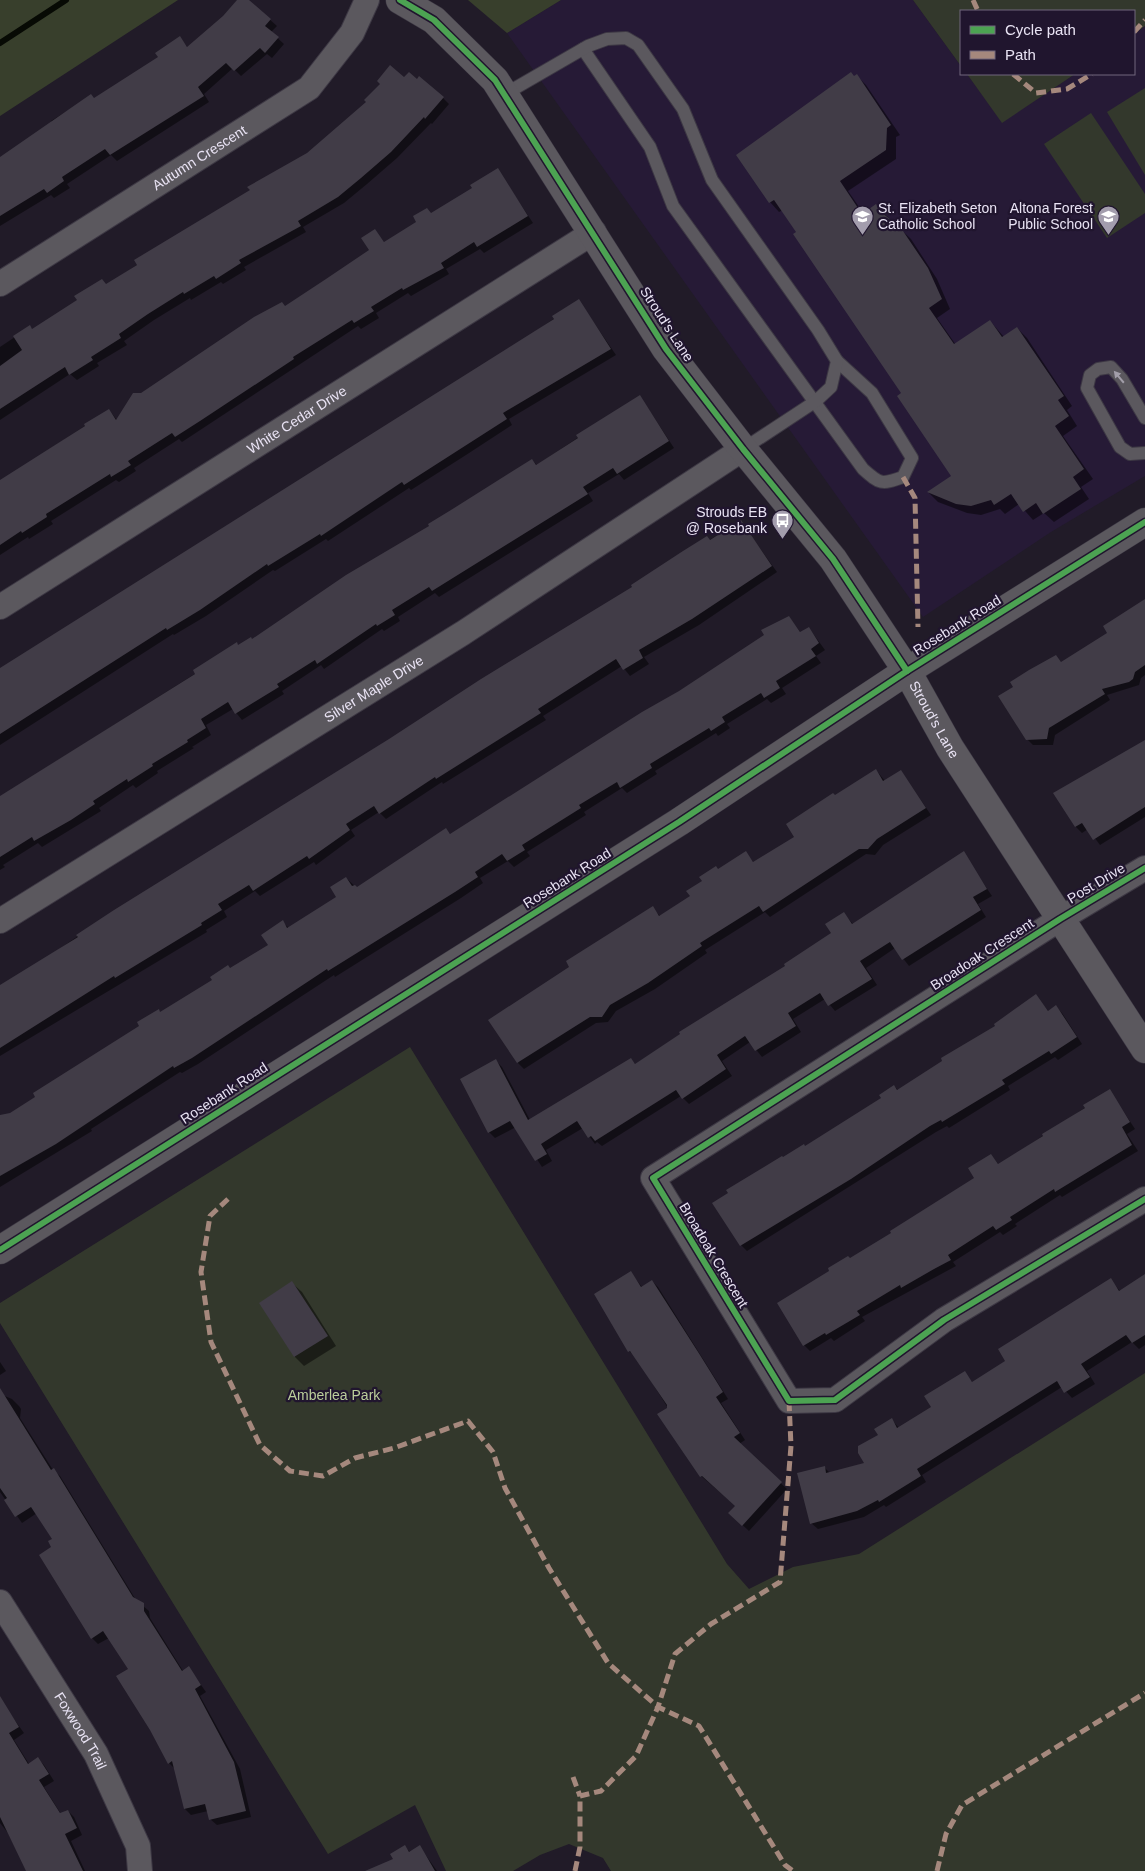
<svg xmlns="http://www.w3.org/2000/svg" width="1145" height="1871" viewBox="0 0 1145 1871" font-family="Helvetica,sans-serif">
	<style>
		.built { fill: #261a36 }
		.green { fill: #33382c }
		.forest { fill: #383f2c }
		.shadow { fill: #0007 }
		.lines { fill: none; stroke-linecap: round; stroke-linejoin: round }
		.stream { stroke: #070a04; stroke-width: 6 }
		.building { fill: #413c47 }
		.service-casing { stroke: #3d3844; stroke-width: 14 }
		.minor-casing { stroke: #3d3844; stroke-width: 26 }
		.tertiary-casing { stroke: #3d3844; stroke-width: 29 }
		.service { stroke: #5b585e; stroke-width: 12 }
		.minor { stroke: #5b585e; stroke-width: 24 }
		.tertiary { stroke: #5b585e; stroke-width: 28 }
		.quiet { stroke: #a5887d; stroke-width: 5; stroke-dasharray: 10 5; stroke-linecap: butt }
		.cycleway-casing { stroke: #20152e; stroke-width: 9 }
		.cycleway { stroke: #4ca352; stroke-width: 6 }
		.oneway { fill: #a29ea9 }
		.labels { text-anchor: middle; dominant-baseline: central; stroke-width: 4.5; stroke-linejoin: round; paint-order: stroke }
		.street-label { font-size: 14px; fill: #e9e3f4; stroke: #20152e }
		.poi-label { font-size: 14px; fill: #e9e3f4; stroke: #20152e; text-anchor: end }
		.park-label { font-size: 14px; fill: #bbce9b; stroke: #20152e }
	</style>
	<rect width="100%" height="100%" fill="#211b28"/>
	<polygon class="built" points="561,0 913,0 961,66 961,74 967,74 1002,122 1075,74 1134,74 1134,34 1145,26 1145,476 1051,532 923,617 507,33"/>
	<g class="green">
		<polygon points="913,0 1145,0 1145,26 1134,34 1134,11 961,11 961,66"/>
		<polygon points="967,74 1075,74 1002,123"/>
		<polygon points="1145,88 1145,175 1107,112"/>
		<polygon points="1091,113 1145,194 1145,213 1107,238 1044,144"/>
		<polygon points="410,1047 727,1564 749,1589 793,1567 859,1554 1145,1373 1145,1871 611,1871 603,1858 569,1844 540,1855 513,1871 446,1871 415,1805 328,1854 0,1323 0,1303"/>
	</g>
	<g class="forest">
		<polygon points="0,0 178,0 0,116"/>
		<polygon points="468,0 561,0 507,33"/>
	</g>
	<g class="shadow">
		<polygon points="238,0 248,0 277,26 271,32 284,44 272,58 267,54 241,76 233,68 204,94 209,102 117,161 111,155 67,184 70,188 54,198 51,195 0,226 0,159 53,124 51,121 91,96 95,99 160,57 180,38 188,48 224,17"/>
		<polygon points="856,75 866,85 900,135 896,137 896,159 848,191 864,214 876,206 911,239 937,279 950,309 937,318 956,345 990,321 1004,337 1017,328 1027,338 1072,406 1067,410 1077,426 1063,436 1093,479 1081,487 1089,499 1054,522 1044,513 1033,520 1019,504 1005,514 1000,509 981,515 967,513 938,502 929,493 953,477 902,394 798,232 783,210 779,212 770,202"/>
		<polygon points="404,79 443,98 449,104 432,124 431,123 397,158 367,184 344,203 303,227 306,232 244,267 246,270 223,284 221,282 191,300 190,298 154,320 124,341 127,345 97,363 99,366 77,380 70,374 0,420 0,347 30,327 33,330 106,285 308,154"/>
		<polygon points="498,170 533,223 484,253 480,249 446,269 449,274 411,296 408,293 376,313 379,318 361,329 358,326 182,442 179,439 134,468 136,471 119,482 116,480 51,521 53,524 29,539 28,537 0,555 0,482 109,410 117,420 142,394 286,307 371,251 375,231 385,243 474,188"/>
		<polygon points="579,301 616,355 509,419 512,425 466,455 411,490 409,488 328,541 326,539 275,571 273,570 206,616 174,635 173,634 0,745 0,669 525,339"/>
		<polygon points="640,396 674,448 624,480 619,474 588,493 593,501 439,597 435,593 398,617 400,621 384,631 382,629 324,669 321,665 282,691 284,694 242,720 233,709 206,725 211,735 192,747 194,748 157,771 158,773 136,788 133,785 99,808 101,811 42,847 38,843 3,865 5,867 0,870 0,797 239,646 253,640 532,460 537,465"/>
		<polygon points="740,521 777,572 699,625 644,657 649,664 630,676 622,666 543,716 546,720 443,784 442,782 386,819 379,812 351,830 355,836 316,865 314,862 260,896 255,891 224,911 227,917 206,930 207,932 0,1056 0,986 42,961 114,911"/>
		<polygon points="1145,599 1145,675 1141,678 1139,685 1107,695 1110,700 1055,735 1053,745 1033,745 1027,739 1056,657 1062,663 1109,633"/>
		<polygon points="789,617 801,633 809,628 825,650 816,656 821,663 782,688 786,694 771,703 767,699 727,724 730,728 718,736 716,733 655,771 657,774 627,793 622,788 584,812 586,815 527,852 530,856 514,867 508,861 480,878 483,883 461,898 335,977 334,975 198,1064 182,1073 180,1072 91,1129 92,1131 0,1187 0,1116 11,1114 161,1013 270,945 282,922 289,928 337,898 346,878 357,888 446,829 451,835 721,665 766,636 762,631"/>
		<polygon points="1145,742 1145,817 1100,845 1088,829 1082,833 1076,827 1055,794"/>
		<polygon points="876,770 885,781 901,771 931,815 883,845 875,855 866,854 770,917 765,912 705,950 707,953 655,989 616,1011 608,1022 596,1023 524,1069 518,1063 571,967 652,908 660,916 691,896 718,870 746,853 754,863 796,837 835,797"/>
		<polygon points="963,853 992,896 978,904 986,917 909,966 895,948 866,968 877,985 835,1011 825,999 793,1019 801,1032 762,1057 750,1042 722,1061 732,1076 689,1104 681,1096 602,1146 597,1142 595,1144 583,1128 546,1150 552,1161 542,1167 516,1127 495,1138 489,1132 496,1061 502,1067 530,1120 631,1059 636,1065 787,967 833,934 844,914 853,924"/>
		<polygon points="1036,996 1049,1012 1056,1007 1062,1013 1082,1044 1058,1060 1055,1057 1008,1086 1010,1090 949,1128 947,1126 936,1132 747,1251 741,1245 783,1159 806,1147 882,1098 894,1086 898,1090 997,1027"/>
		<polygon points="1110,1091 1135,1129 1127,1134 1138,1151 1062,1197 1060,1195 1015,1224 1017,1226 1003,1235 1000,1232 953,1262 956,1266 862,1317 865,1321 834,1341 831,1338 810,1351 804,1345 850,1260 976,1179 991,1155 999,1165"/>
		<polygon points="631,1273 642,1287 652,1281 658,1287 728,1399 721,1403 745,1440 739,1444 787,1489 749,1531 736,1519 736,1506 701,1476 668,1408 636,1357 629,1351"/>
		<polygon points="1145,1276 1145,1345 1139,1349 1132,1342 1087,1371 1095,1384 1072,1398 1062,1387 922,1475 926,1482 886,1507 884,1505 864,1517 818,1529 811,1523 824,1467 830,1473 866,1463 879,1435 892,1420 899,1428 932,1407 964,1373 973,1383 1006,1361 1110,1279 1120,1291"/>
		<polygon points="292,1283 302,1292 336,1346 304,1366 295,1357 260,1303"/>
		<polygon points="0,1362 6,1371 0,1375"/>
		<polygon points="0,1394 12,1399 19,1406 21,1409 20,1418 53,1470 60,1476 136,1600 149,1611 150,1618 183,1671 189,1668 206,1692 200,1696 240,1769 251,1817 217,1825 210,1819 208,1811 191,1815 185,1809 175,1769 169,1763 129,1669 109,1638 98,1644 92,1638 53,1548 53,1540 37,1513 22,1523 0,1492"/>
		<polygon points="8,1711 24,1733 14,1740 29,1764 38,1759 44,1765 54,1781 44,1787 61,1814 68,1811 74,1817 82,1835 71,1841 85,1871 27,1871 8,1833 0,1823 0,1716"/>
		<polygon points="405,1847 410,1852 420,1847 437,1871 368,1871 395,1860"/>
	</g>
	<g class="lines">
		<polyline class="stream" points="0,43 66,0"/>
	</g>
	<g class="building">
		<polygon points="237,0 249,0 271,19 265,26 279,37 265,53 260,48 234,71 226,63 198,87 204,96 110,155 105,149 62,177 64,181 47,193 44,189 0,216 0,157 91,94 94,98 158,57 155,53 180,36 187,47 223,16"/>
		<polygon points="390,65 404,77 409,72 417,79 419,76 444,97 425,119 424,117 391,152 361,178 338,197 298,221 301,226 239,260 241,263 216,279 214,276 184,294 183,292 148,314 119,334 121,338 91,357 93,360 69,375 65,367 0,409 0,366 22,350 13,336 30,325 32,329 77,300 74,296 102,279 106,284 137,265 134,260 250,190 247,187 307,153 366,102 364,100 380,84 377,81"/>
		<polygon points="851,72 854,76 857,74 891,125 887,128 886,150 840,181 862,214 876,204 881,212 901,228 928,268 942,299 929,308 954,344 990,320 1002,337 1017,327 1064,396 1058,400 1069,416 1055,426 1084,469 1073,477 1081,489 1043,514 1036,503 1023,512 1011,494 994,505 991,500 971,506 956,504 927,492 951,476 897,396 901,393 793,234 796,232 774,200 769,203 736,155"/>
		<polygon points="498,168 528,216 477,247 474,242 441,263 444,268 403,290 402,288 371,307 374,311 354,323 352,320 293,357 294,359 200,421 175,437 172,433 128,461 131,465 111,477 110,474 46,514 47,517 22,533 21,531 0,545 0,480 85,426 84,424 109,409 116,420 133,393 141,393 254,317 282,302 285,306 326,279 369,250 361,238 375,229 384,242 416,222 413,216 427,208 431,213 472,188 470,185"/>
		<polygon points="579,299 611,349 503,413 507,419 404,485 402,482 321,536 320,534 268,566 267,564 200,610 167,630 166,628 0,734 0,668 554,319 552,316"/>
		<polygon points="640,395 669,441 617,474 613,468 583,487 588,494 432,591 429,587 392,610 395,615 377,626 376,624 317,664 315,660 277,684 279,687 235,714 228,702 201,719 206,728 187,740 188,742 152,764 153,766 128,782 127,779 93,801 95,804 71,820 34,841 32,837 0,857 0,796 195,674 193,670 237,642 238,645 251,637 252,639 346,575 429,526 428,524 451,510 532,459 536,465 578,438 576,435"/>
		<polygon points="741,520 772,566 692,619 639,650 643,658 623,670 616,659 538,709 541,713 436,779 435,777 379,814 374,806 346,824 350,830 309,859 307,856 253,891 249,885 218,904 222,910 201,923 202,925 115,978 114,976 0,1048 0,985 78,937 76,935 114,910 389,739 481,679 632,587 631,585 683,551 707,536 710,540"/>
		<polygon points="1145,599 1145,665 1135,672 1133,679 1129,682 1102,689 1105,694 1049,728 1047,739 1026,740 998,696 1013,687 1010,682 1029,670 1056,655 1061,662 1107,633 1103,626"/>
		<polygon points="789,616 800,632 809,627 819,643 811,649 816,656 776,681 780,688 764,698 761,693 722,717 725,722 711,731 709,728 650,764 652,768 620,788 617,782 579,805 581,808 522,845 525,850 507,861 502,854 475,872 478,877 455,892 328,971 327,969 192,1058 174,1068 173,1066 56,1144 0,1176 0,1115 10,1113 35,1097 33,1093 139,1026 137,1022 159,1009 160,1012 212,980 210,977 228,965 230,968 268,945 261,935 283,920 287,928 336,897 330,887 346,877 352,886 355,885 357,887 446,828 450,834 642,712 679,691 764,635 761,630"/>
		<polygon points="1145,740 1145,807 1093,840 1082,823 1075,827 1053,793"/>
		<polygon points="876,769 883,781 901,770 926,808 877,839 868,849 859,849 763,912 759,906 700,943 702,946 648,983 610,1005 602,1017 590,1017 517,1063 488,1020 569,967 566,961 653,906 659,916 690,896 686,891 702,881 699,877 716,866 718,869 746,851 753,862 794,837 786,824 833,793 835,795"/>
		<polygon points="964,851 987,889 973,897 981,910 902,960 890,942 860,961 872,979 828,1006 820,993 788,1013 796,1026 755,1051 745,1036 717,1055 726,1069 682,1099 676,1090 595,1141 591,1136 588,1138 577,1121 541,1144 547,1154 535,1161 510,1121 488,1133 460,1079 496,1059 528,1120 631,1058 635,1064 680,1034 679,1032 785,966 784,964 831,933 825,924 844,912 852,924"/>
		<polygon points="1036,994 1048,1011 1056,1005 1077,1037 1051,1054 1049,1051 1002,1080 1005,1084 942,1122 941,1120 930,1126 851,1179 740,1246 712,1203 728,1193 726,1190 782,1156 783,1157 804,1144 805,1146 881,1098 879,1095 894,1085 897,1090 942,1061 941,1058 995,1026 994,1024"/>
		<polygon points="1110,1089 1130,1122 1122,1127 1132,1145 1055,1192 1054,1189 1010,1217 1012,1220 996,1230 993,1226 948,1255 951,1260 934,1269 901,1288 900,1285 857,1311 860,1315 826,1335 825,1333 803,1346 777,1303 829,1271 828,1268 848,1256 850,1258 891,1233 890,1231 974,1178 968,1168 991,1154 998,1164 1043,1136 1042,1134 1085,1108 1083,1105"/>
		<polygon points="631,1271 641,1287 652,1280 700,1355 723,1392 716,1397 740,1433 734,1437 782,1482 742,1526 728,1513 735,1506 702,1476 700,1477 657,1414 667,1408 667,1405 630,1351 628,1352 594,1294"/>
		<polygon points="1145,1274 1145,1335 1132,1343 1126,1335 1081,1364 1090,1377 1064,1393 1057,1381 917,1469 921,1476 879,1502 878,1500 857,1511 810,1524 797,1473 825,1466 826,1473 864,1463 858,1453 858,1446 878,1435 874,1429 892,1418 897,1428 931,1407 924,1396 965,1371 972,1382 1005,1361 998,1349 1111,1278 1119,1291"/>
		<polygon points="292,1281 328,1336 294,1357 259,1303"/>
		<polygon points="0,1388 51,1470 54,1468 133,1597 144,1603 144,1611 182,1671 189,1666 201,1685 195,1689 234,1762 246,1811 209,1820 205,1804 184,1809 172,1761 168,1764 150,1730 116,1676 128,1669 103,1631 91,1639 39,1555 51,1547 48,1541 52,1539 31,1507 15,1517 4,1500 7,1498 0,1488"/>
		<polygon points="0,1696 19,1727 9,1733 28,1764 38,1757 49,1774 39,1780 60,1813 68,1810 77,1828 65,1834 83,1871 26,1871 0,1817"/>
		<polygon points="405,1845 409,1852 420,1845 435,1871 365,1871 393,1859 390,1854"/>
	</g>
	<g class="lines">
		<defs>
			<g id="service">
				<path d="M583,49L650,147L673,206L863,469C880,484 881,485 903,477L912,458L872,393L837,361"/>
				<polyline points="505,94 588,46 607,39 626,38 638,45 683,109 712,180 818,330 837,361 831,387 816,401 743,449"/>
				<polyline points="1145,418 1122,379 1111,367 1098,369 1090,375 1087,388 1120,447 1130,454 1145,453"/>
			</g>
			<g id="minor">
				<path id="s1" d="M0,284L309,88L352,33L367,0"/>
				<path id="s2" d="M0,607L594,232"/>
				<polyline points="1145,868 1060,919 653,1178 789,1401 835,1400 944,1320 1145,1199"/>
				<path id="s3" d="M0,921L463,633L743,449"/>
				<path id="s4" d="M0,1602L96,1754L138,1846L140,1871"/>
			</g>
			<g id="tertiary">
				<path id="s5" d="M400,0L434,20L495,80L666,349L743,449L833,559L907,671L950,748L1145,1049"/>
				<polyline points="0,1250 679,822 907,671 1145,522"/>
			</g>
		</defs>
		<use href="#service" class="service-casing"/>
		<use href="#minor" class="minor-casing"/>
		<use href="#tertiary" class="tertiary-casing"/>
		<use href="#service" class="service"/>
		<use href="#minor" class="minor"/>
		<use href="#tertiary" class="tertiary"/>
		<g class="quiet">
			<polyline points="973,0 978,11"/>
			<polyline points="1134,32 1145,20"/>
			<polyline points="1013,74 1036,93 1067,89 1092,74"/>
			<polyline points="903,477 915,498 918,627"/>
			<polyline points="228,1199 210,1216 201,1272 211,1342 260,1445 290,1471 323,1476 355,1458 394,1448 468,1421 493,1452 505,1488 549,1568 608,1663 658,1707 699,1726 785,1865 793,1871"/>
			<polyline points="573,1777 580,1796"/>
			<polyline points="575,1871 580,1847 580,1796 601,1791 636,1756 658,1707 675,1654 711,1624 780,1582 791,1446 789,1401"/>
			<polyline points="937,1871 946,1834 962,1805 1145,1693"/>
		</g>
		<defs>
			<g id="cycleway">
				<polyline points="400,0 434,20 495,80 666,349 743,449 833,559 907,671"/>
				<polyline points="1145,868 1060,919 653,1178 789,1401 835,1400 944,1320 1145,1199"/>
				<polyline points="0,1250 679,822 907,671 1145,522"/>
			</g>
		</defs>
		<use href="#cycleway" class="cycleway-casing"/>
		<use href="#cycleway" class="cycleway"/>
	</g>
	<defs><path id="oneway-solid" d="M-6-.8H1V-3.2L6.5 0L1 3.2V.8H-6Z" transform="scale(1.25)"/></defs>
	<use class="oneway" href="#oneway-solid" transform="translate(1119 377) rotate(-130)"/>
	<defs>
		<symbol id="school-pin" viewBox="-11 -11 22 30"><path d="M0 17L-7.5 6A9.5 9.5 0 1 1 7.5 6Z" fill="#a39dad" stroke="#20152e"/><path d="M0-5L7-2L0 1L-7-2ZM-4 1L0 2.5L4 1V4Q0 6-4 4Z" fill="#fff"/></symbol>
		<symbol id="bus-pin" viewBox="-11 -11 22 30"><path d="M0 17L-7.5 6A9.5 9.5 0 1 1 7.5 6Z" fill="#a39dad" stroke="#20152e"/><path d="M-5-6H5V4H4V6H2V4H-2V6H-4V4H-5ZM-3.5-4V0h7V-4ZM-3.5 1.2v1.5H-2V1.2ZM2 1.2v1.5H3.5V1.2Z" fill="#fff"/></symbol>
	</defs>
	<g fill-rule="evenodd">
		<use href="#school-pin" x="850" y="204" width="25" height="34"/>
		<use href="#school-pin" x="1096" y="204" width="25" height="34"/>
		<use href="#bus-pin" x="770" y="508" width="25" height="34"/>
	</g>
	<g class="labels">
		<g class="street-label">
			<text stroke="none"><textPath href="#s1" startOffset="236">Autumn Crescent</textPath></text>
			<text transform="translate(667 324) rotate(57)">Stroud's Lane</text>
			<text stroke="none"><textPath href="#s2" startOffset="351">White Cedar Drive</textPath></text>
			<text transform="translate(957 625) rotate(-32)">Rosebank Road</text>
			<text stroke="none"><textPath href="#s3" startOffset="440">Silver Maple Drive</textPath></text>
			<text stroke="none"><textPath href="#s5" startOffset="902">Stroud's Lane</textPath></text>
			<text transform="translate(567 878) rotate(-32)">Rosebank Road</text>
			<text transform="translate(1096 883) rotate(-31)">Post Drive</text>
			<text transform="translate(982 954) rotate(-33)">Broadoak Crescent</text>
			<text transform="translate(224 1093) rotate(-33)">Rosebank Road</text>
			<text transform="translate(714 1255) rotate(59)">Broadoak Crescent</text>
			<text stroke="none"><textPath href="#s4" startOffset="152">Foxwood Trail</textPath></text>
		</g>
		<g class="poi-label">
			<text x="878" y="208" text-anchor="start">St. Elizabeth Seton<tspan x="878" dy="16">Catholic School</tspan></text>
			<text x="1093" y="208">Altona Forest<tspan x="1093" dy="16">Public School</tspan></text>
			<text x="767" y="512">Strouds EB<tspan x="767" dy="16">@ Rosebank</tspan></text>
		</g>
		<g class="park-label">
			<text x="334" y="1395">Amberlea Park</text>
		</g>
	</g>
	<rect x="960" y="10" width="175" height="65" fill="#20152e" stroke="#70677d"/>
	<rect x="970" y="26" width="25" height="8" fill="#4ca352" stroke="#70677d"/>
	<text x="1005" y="35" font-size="15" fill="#e9e3f4">Cycle path</text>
	<rect x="970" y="51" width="25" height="8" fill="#a5887d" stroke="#70677d"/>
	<text x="1005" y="60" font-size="15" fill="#e9e3f4">Path</text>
</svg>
